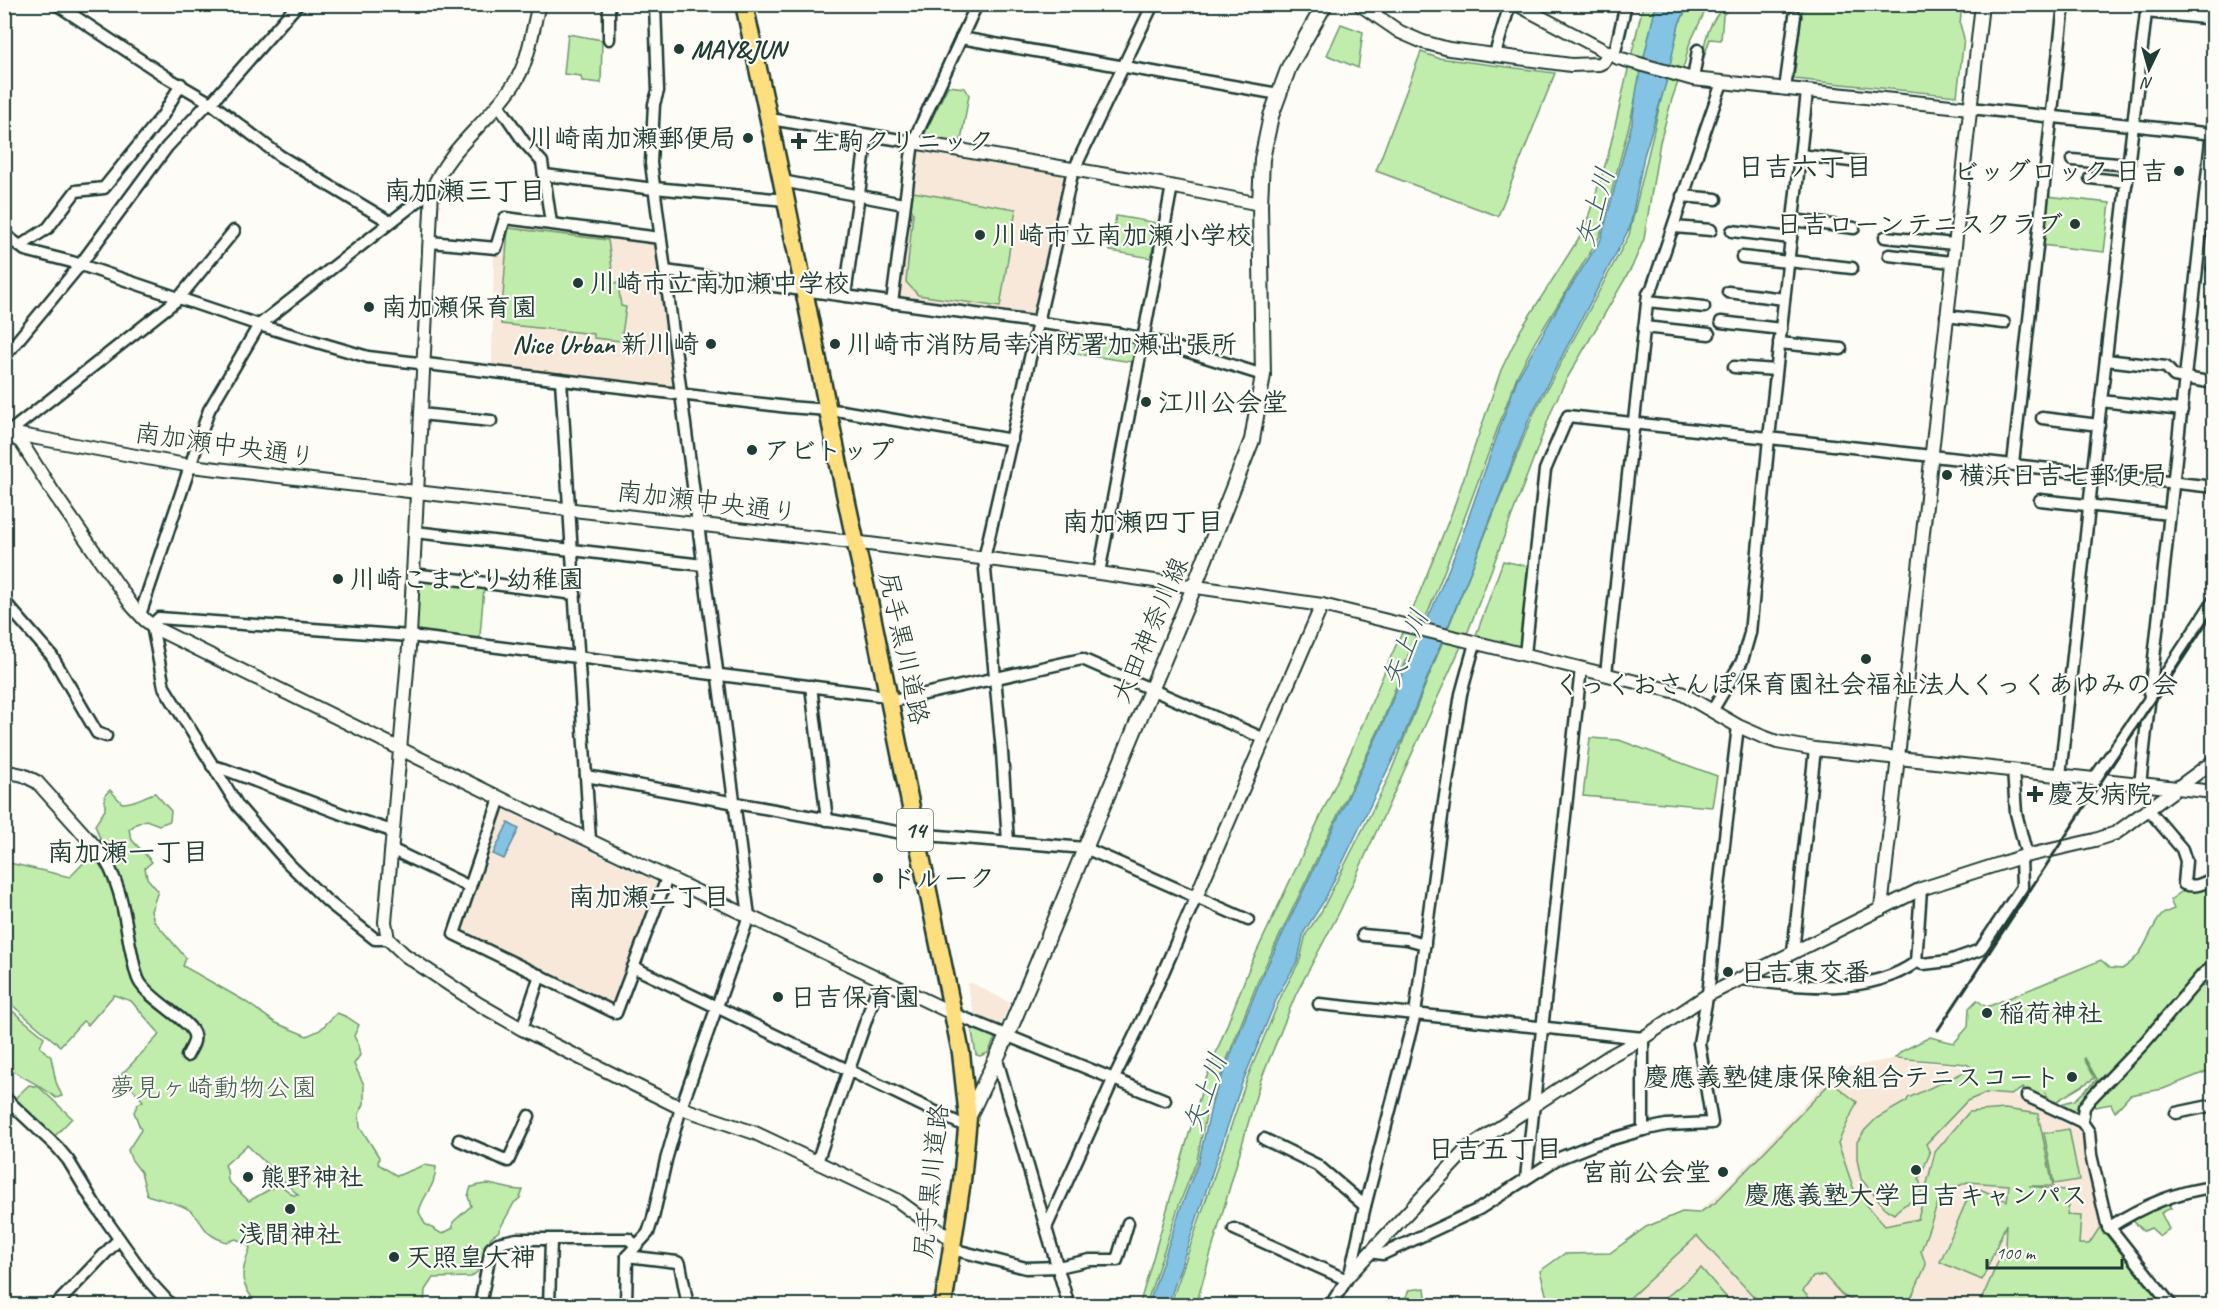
<svg xmlns="http://www.w3.org/2000/svg" width="2218" height="1310" viewBox="0 0 2218 1310" font-family="Caveat,'Klee One',sans-serif">
	<style>
		.built { fill: #f7e8da }
		.green { fill: #c0edab; stroke: #709570; stroke-width: 1.5; fill-rule: evenodd }
		.water { fill: #84c3e4; stroke: #5c8d9e; stroke-width: 1.5 }
		.lines { fill: none; stroke-linecap: round; stroke-linejoin: round }
		.minor-casing { stroke: #1f3d34; stroke-width: 15 }
		.tertiary-casing { stroke: #1f3d34; stroke-width: 16 }
		.secondary-casing { stroke: #1f3d34; stroke-width: 18 }
		.primary-casing { stroke: #1f3d34; stroke-width: 21 }
		.minor { stroke: #fdfcf7; stroke-width: 10 }
		.tertiary { stroke: #fdfcf7; stroke-width: 12 }
		.secondary { stroke: #fdfcf7; stroke-width: 14 }
		.primary { stroke: #fedf80; stroke-width: 16 }
		.rail { stroke: #1f3d34; stroke-width: 3 }
		.poi-dot { fill: #1f3d34; stroke: #fdfcf7; stroke-width: 2 }
		.labels { text-anchor: middle; dominant-baseline: central; stroke-width: 4.5; stroke-linejoin: round; paint-order: stroke }
		.shield { fill: #fdfcf7; stroke: #62766e; stroke-width: 1.5 }
		.shield-label { font-size: 24px; font-weight: bold; fill: #1f3d34 }
		.poi-label { font-size: 26px; font-weight: bold; fill: #1f3d34; stroke: #fdfcf7; text-anchor: start }
		.street-label { font-size: 26px; fill: #1f3d34; stroke: #fdfcf7 }
		.park-label { font-size: 26px; fill: #3f604c; stroke: #fdfcf7 }
		.neighbourhood-label { font-size: 27px; font-weight: bold; fill: #1f3d34; stroke: #fdfcf7 }
		.water-label { font-size: 27px; font-style: italic; fill: #385e60; stroke: #fdfcf7 }
	</style>
	<rect width="100%" height="100%" fill="#fdfcf7"/>
	<filter id="ink" filterUnits="userSpaceOnUse"><feTurbulence type="fractalNoise" baseFrequency=".0167" numOctaves="2"/><feDisplacementMap in="SourceGraphic" scale="12" xChannelSelector="R" yChannelSelector="G"/><feConvolveMatrix kernelMatrix="1 2 1 2 8 2 1 2 1" color-interpolation-filters="sRGB"/></filter>
	<g filter="url(#ink)">
		<g class="built">
			<polygon points="919,151 1066,176 1035,318 899,299 898,293"/>
			<polygon points="512,226 656,243 675,388 492,367 494,255 503,256 505,235 508,229"/>
			<polygon points="506,810 656,882 657,888 615,1003 611,1004 465,934 463,928 503,812"/>
			<polygon points="972,983 1010,1003 1000,1026 974,1014 967,984"/>
			<polygon points="1891,1059 1959,1066 2082,1132 2095,1203 2103,1228 2164,1305 1584,1306 1635,1271 1730,1183 1821,1087 1819,1073"/>
		</g>
		<g class="green">
			<polygon points="1643,5 1656,5 1654,15 1631,118 1600,236 1536,340 1517,376 1454,546 1429,610 1414,640 1381,725 1258,981 1207,1110 1197,1160 1179,1205 1146,1305 1139,1306 1202,1089 1250,966 1352,749 1392,654 1411,614 1452,512 1501,370 1521,329 1584,230 1608,156"/>
			<polygon points="1689,5 1708,5 1689,45 1685,62 1672,99 1660,142 1644,239 1632,267 1566,380 1553,407 1469,629 1340,911 1296,994 1260,1082 1196,1305 1170,1306 1248,1076 1282,994 1300,960 1306,934 1321,912 1388,779 1532,417 1629,235 1679,24"/>
			<path d="M1725,5H1732L1723,15L1721,40L1710,39L1702,63C1703,41 1710,21 1725,5Z"/>
			<polygon points="1803,5 1962,5 1960,24 1964,38 1957,96 1794,79"/>
			<polygon points="1341,24 1363,32 1358,68 1327,55"/>
			<polygon points="568,34 602,40 601,83 582,81 581,76 564,74"/>
			<polygon points="1421,52 1438,58 1555,73 1498,216 1376,171"/>
			<polygon points="948,86 965,88 969,95 961,141 952,146 922,139"/>
			<polygon points="913,192 1016,209 1000,307 918,295 906,282 913,213 911,208"/>
			<polygon points="2046,196 2110,203 2104,252 2041,245"/>
			<polygon points="1116,216 1158,223 1151,258 1110,251"/>
			<polygon points="508,228 608,240 614,283 618,283 621,306 626,307 621,341 594,338 594,334 501,324"/>
			<polygon points="1068,333 1135,343 1132,362 1065,352"/>
			<polygon points="1503,561 1532,567 1524,649 1475,638"/>
			<polygon points="421,581 484,587 480,636 478,640 415,630 418,582"/>
			<polygon points="1590,738 1619,740 1717,776 1712,807 1583,796"/>
			<path d="M110,790L122,803C136,803 143,796 155,793L171,811L170,821L159,825L146,820L136,824L129,830L132,840L152,862L145,868L147,878L158,891L151,911L154,921L186,958L183,966L243,1000L276,1023L307,1036L320,1030L337,1013L347,1017L359,1025L354,1036L358,1044L360,1055L354,1064L364,1085V1104L359,1114L360,1127L379,1157L378,1164L397,1176L424,1165L436,1167C435,1190 423,1193 419,1212L425,1224L442,1234L453,1228V1222L471,1206L468,1196L471,1187C476,1186 482,1184 487,1184C500,1185 510,1191 523,1190L520,1198L514,1203L498,1232L491,1237L477,1272L471,1277L433,1278L425,1290L424,1305H258C239,1284 240,1274 250,1248L245,1243L236,1239L227,1242C199,1234 206,1221 188,1209C176,1202 161,1200 147,1195L141,1172L131,1159L128,1150L141,1130L134,1112L138,1104L143,1101L121,1075L160,1034L131,1001L114,995L88,1025L83,1021L60,1046L5,999V862L70,877L102,844L95,825L105,810V795ZM247,1145L298,1195H293L279,1184L249,1201L228,1181L227,1170L225,1165Z"/>
			<path d="M2205,889C2216,911 2213,935 2213,959L2200,969L2205,973L2213,972V1069L2163,1089L2130,1095L2115,1112L2111,1104L2095,1107L2087,1096L2072,1117L2052,1106L2075,1100L2097,1079L2085,1058L2084,1059L2095,1078L2052,1104L2045,1092L2049,1103L2028,1093L2023,1088L2011,1095L1986,1093L1967,1101L1926,1144L1930,1153L1919,1179L1922,1191C1915,1203 1902,1203 1894,1214L1887,1210L1861,1179L1857,1159V1142L1865,1130L1877,1118L1907,1101L1908,1098L1973,1068L1966,1064L1895,1058L1902,1051L1930,1037L1954,1043L1968,1027L1969,1008L1977,1000L1986,1007L1992,1005L2101,960L2110,968L2122,969C2148,952 2145,936 2161,916C2164,912 2169,911 2174,909L2170,900L2184,890L2195,892Z"/>
			<path d="M4,1004L44,1037L40,1047L51,1057L56,1082L62,1096L56,1098C40,1084 22,1078 5,1066Z"/>
			<polygon points="971,1026 996,1036 988,1053 980,1056 976,1055"/>
			<polygon points="1831,1082 1857,1102 1838,1143 1854,1190 1885,1226 1918,1219 1935,1152 1969,1112 2005,1109 2038,1114 2053,1186 2029,1186 2072,1191 2067,1215 2081,1216 2079,1244 2089,1244 2100,1227 2163,1305 1979,1305 2005,1246 2006,1224 1982,1280 1940,1262 1973,1186 2007,1201 2009,1185 1967,1182 1941,1194 1921,1251 1926,1265 1908,1305 1860,1305 1842,1295 1824,1275 1813,1277 1803,1291 1815,1305 1753,1305 1757,1300 1697,1236 1622,1305 1541,1305 1547,1298 1540,1271 1564,1254 1610,1253 1646,1227 1682,1212 1699,1213 1715,1203"/>
			<polygon points="29,1085 39,1087 72,1118 53,1138 13,1100"/>
			<polygon points="2069,1129 2079,1180 2054,1184 2044,1133"/>
			<polygon points="2169,1204 2171,1208 2161,1213 2169,1229 2160,1236 2151,1228 2144,1231 2132,1220 2149,1211"/>
			<polygon points="1701,1268 1733,1305 1657,1305"/>
			<polygon points="1425,1288 1427,1305 1379,1305 1406,1297 1409,1290"/>
		</g>
		<g class="water">
			<polygon points="1656,5 1688,5 1679,24 1666,83 1644,156 1630,227 1529,419 1473,565 1402,740 1324,901 1304,932 1298,960 1279,993 1241,1086 1168,1305 1148,1306 1181,1207 1199,1160 1213,1099 1260,981 1382,726 1416,640 1432,609 1459,544 1517,379 1561,302 1601,239 1632,123 1637,87"/>
			<polygon points="508,823 519,829 504,859 493,854"/>
		</g>
		<g class="lines">
			<defs>
				<g id="minor">
					<polyline points="56,4 168,78 211,103 280,156 390,222"/>
					<polyline points="2146,12 2214,19"/>
					<polyline points="961,38 1279,94"/>
					<polyline points="609,39 609,4"/>
					<polyline points="1495,54 1510,4"/>
					<polyline points="1614,56 1626,4"/>
					<polyline points="1693,79 1698,50"/>
					<polyline points="1785,89 1795,16"/>
					<polyline points="211,103 298,4"/>
					<polyline points="498,104 524,142 542,162 551,223"/>
					<polyline points="1970,108 2214,134"/>
					<polyline points="770,119 913,142"/>
					<polyline points="1800,155 1859,162"/>
					<polyline points="2072,160 2129,165"/>
					<polyline points="545,175 654,189"/>
					<polyline points="2090,178 2127,182"/>
					<polyline points="782,181 903,204"/>
					<polyline points="654,188 786,200"/>
					<polyline points="1682,196 1716,199"/>
					<polyline points="1793,220 1854,228"/>
					<polyline points="1674,227 1711,230"/>
					<polyline points="1732,231 1791,238"/>
					<polyline points="4,234 25,250 72,262 259,325 368,357 788,407 842,411 1012,440"/>
					<polyline points="1885,237 1954,244"/>
					<polyline points="430,242 496,248 505,218 660,238"/>
					<polyline points="20,246 48,228 76,191 104,188 163,115 181,84"/>
					<polyline points="1889,255 1952,262"/>
					<polyline points="1742,257 1788,262"/>
					<polyline points="1788,261 1852,268"/>
					<polyline points="2213,268 2214,268"/>
					<polyline points="665,271 1121,334 1151,340 1263,375"/>
					<polyline points="1728,292 1784,299"/>
					<polyline points="845,296 867,135"/>
					<polyline points="1647,301 1704,307"/>
					<polyline points="892,303 913,142 977,4"/>
					<polyline points="1946,316 2004,323"/>
					<polyline points="1721,322 1781,329"/>
					<polyline points="1644,327 1709,334"/>
					<polyline points="1779,343 1841,349"/>
					<polyline points="4,357 80,265 167,147 209,102"/>
					<polyline points="2106,360 2166,367 2174,376 2214,383"/>
					<polyline points="1734,367 1776,370"/>
					<polyline points="561,380 590,840"/>
					<polyline points="2101,401 2182,410"/>
					<polyline points="420,414 491,421"/>
					<polyline points="2042,418 2099,425"/>
					<polyline points="8,433 178,299 234,231"/>
					<polyline points="2013,464 2064,4"/>
					<polyline points="2040,500 2169,514"/>
					<polyline points="415,532 703,565"/>
					<polyline points="1099,573 1172,186"/>
					<polyline points="413,574 575,594"/>
					<polyline points="4,601 52,656 97,733 106,736"/>
					<polyline points="140,615 209,410 259,325 432,190"/>
					<polyline points="1525,654 1545,470 1568,416 2214,487"/>
					<path d="M1606,674L1648,294L1652,288C1676,220 1697,151 1722,83"/>
					<polyline points="811,686 827,820"/>
					<polyline points="889,702 1082,659 1265,739"/>
					<polyline points="1712,711 1742,661 1750,633 1769,438 1807,92"/>
					<polyline points="212,766 224,769 355,819 392,831"/>
					<polyline points="2013,770 2016,813 2027,856"/>
					<polyline points="586,776 902,833 1085,848 1248,920"/>
					<polyline points="2060,776 2093,470 2147,4"/>
					<polyline points="2094,779 2149,700 2214,600"/>
					<polyline points="2140,785 2214,114"/>
					<polyline points="500,798 454,934 616,1013 667,878"/>
					<path d="M2148,809L2182,849L2186,861L2184,884C2196,888 2202,884 2214,878"/>
					<polyline points="1008,842 1002,752 984,559 1072,174 1153,4"/>
					<polyline points="391,849 470,887"/>
					<path d="M99,851C120,878 124,913 130,946C133,957 134,971 139,981C149,1000 192,1021 194,1035C196,1042 190,1050 187,1056"/>
					<polyline points="1363,935 1407,939 1425,944"/>
					<polyline points="388,939 375,939 327,901 288,863 238,806 164,687 152,625 159,618 410,636 887,696"/>
					<polyline points="1793,952 1815,749"/>
					<polyline points="1916,962 1921,889"/>
					<polyline points="633,967 967,1127"/>
					<path d="M1741,979C1795,986 1869,997 1916,962L1923,964L1949,961L1980,950L2022,887L2021,857"/>
					<polyline points="1319,1004 1643,1038 1643,1130"/>
					<polyline points="954,1014 1165,1100"/>
					<polyline points="522,1029 540,975"/>
					<polyline points="997,1060 1046,1228"/>
					<polyline points="2027,1096 2082,1122"/>
					<polyline points="4,1097 58,1148 68,1160 94,1203 149,1281 172,1306"/>
					<polyline points="2176,1113 2214,1105"/>
					<polyline points="1264,1139 1317,1165 1365,1206"/>
					<polyline points="459,1140 508,1161 529,1116"/>
					<polyline points="817,1162 880,980"/>
					<polyline points="1526,1178 1581,668"/>
					<path d="M2108,1228C2139,1208 2177,1191 2214,1187"/>
					<polyline points="1234,1229 1345,1279"/>
					<polyline points="952,1249 1026,1268 1058,1267 1090,1260 1117,1260 1128,1223"/>
					<polyline points="1370,1252 1383,1254 1479,1209 1557,1159 1595,1144 1643,1130 1666,1125 1712,1123 1699,1043 1709,986 1717,904 1738,726"/>
					<polyline points="627,1256 677,1262 680,1264 688,1306"/>
					<polyline points="55,1306 119,1239"/>
					<polyline points="480,1306 491,1248 498,1243 517,1239 629,1239 635,1245"/>
					<polyline points="549,1306 551,1240"/>
					<polyline points="626,1306 627,1256 648,1233 653,1218 666,1160 681,1108 749,916 651,163 654,104 658,91 655,4"/>
					<polyline points="1069,1306 1046,1228 1113,1080 1145,1014 1196,897"/>
					<polyline points="1330,1306 1350,1274 1365,1206 1415,1014 1444,802 1461,694 1475,643"/>
					<polyline points="2172,1306 2107,1224 2091,1155 2089,1132 2082,1122 2084,1107 2091,1098 2145,1042 2203,974 2214,966"/>
				</g>
				<g id="tertiary">
					<path d="M539,4C532,30 529,62 514,84C489,122 449,147 432,190L410,636L385,922L388,939L405,955L477,1003L522,1029L681,1108L755,1133L897,1200L953,1241"/>
					<polyline points="1359,4 1400,32 1423,42 1449,49 1571,65 1599,64 1603,62 1609,54"/>
					<polyline points="1516,4 1618,58 1693,79 1970,108"/>
					<polyline points="913,142 1160,184 1260,204"/>
					<polyline points="4,432 191,466 869,544 1099,573 1322,605 1681,693 1738,726 1761,736 1777,742 1815,749 2214,792"/>
					<polyline points="10,435 21,442 53,492 133,607 145,620 157,629 500,798 954,1014"/>
					<polyline points="4,771 23,775 37,782 99,851"/>
					<polyline points="1196,897 1322,605"/>
					<polyline points="1881,909 1982,4"/>
					<polyline points="1350,1274 1468,1148 1610,1056 1643,1038 1706,996 1921,889 2021,857 2095,840 2116,833 2214,761"/>
				</g>
				<polyline id="secondary" points="968,1118 1007,1036 1194,587 1252,440 1263,375 1260,204 1262,159 1271,116 1289,67 1325,4"/>
				<path id="primary" d="M744,4C765,100 785,194 804,290C825,394 844,498 869,601L961,1053L968,1118L962,1181L943,1306"/>
			</defs>
			<use href="#minor" class="minor-casing"/>
			<use href="#tertiary" class="tertiary-casing"/>
			<use href="#secondary" class="secondary-casing"/>
			<use href="#primary" class="primary-casing"/>
			<use href="#minor" class="minor"/>
			<use href="#tertiary" class="tertiary"/>
			<use href="#secondary" class="secondary"/>
			<use href="#primary" class="primary"/>
			<polyline class="rail" points="1938,1030 2214,610"/>
		</g>
	</g>
	<g class="poi-dot">
		<circle cx="679" cy="49" r="6"/>
		<circle cx="748" cy="138" r="6"/>
		<path d="M796 132h6v6h6v6h-6v6h-6v-6h-6v-6h6z"/>
		<circle cx="2179" cy="171" r="6"/>
		<circle cx="2075" cy="224" r="6"/>
		<circle cx="980" cy="235" r="6"/>
		<circle cx="578" cy="283" r="6"/>
		<circle cx="369" cy="307" r="6"/>
		<circle cx="711" cy="344" r="6"/>
		<circle cx="835" cy="344" r="6"/>
		<circle cx="1146" cy="402" r="6"/>
		<circle cx="752" cy="450" r="6"/>
		<circle cx="1947" cy="475" r="6"/>
		<circle cx="338" cy="579" r="6"/>
		<circle cx="1866" cy="659" r="6"/>
		<path d="M2032 785h6v6h6v6h-6v6h-6v-6h-6v-6h6z"/>
		<circle cx="878" cy="878" r="6"/>
		<circle cx="1728" cy="972" r="6"/>
		<circle cx="778" cy="997" r="6"/>
		<circle cx="1987" cy="1013" r="6"/>
		<circle cx="2072" cy="1077" r="6"/>
		<circle cx="1916" cy="1170" r="6"/>
		<circle cx="1723" cy="1172" r="6"/>
		<circle cx="248" cy="1177" r="6"/>
		<circle cx="290" cy="1209" r="6"/>
		<circle cx="394" cy="1257" r="6"/>
	</g>
	<g class="labels">
		<rect class="shield" x="897" y="809" width="36" height="42" rx="4.5"/>
		<g class="shield-label">
			<text x="915" y="830">14</text>
		</g>
		<g class="poi-label">
			<text x="691" y="49">MAY&amp;JUN</text>
			<text x="736" y="138" text-anchor="end">川崎南加瀬郵便局</text>
			<text x="812" y="141">生駒クリニック</text>
			<text x="2167" y="171" text-anchor="end">ビッグロック 日吉</text>
			<text x="2063" y="224" text-anchor="end">日吉ローンテニスクラブ</text>
			<text x="992" y="235">川崎市立南加瀬小学校</text>
			<text x="590" y="283">川崎市立南加瀬中学校</text>
			<text x="381" y="307">南加瀬保育園</text>
			<text x="699" y="344" text-anchor="end">Nice Urban 新川崎</text>
			<text x="847" y="344">川崎市消防局幸消防署加瀬出張所</text>
			<text x="1158" y="402">江川公会堂</text>
			<text x="764" y="450">アビトップ</text>
			<text x="1959" y="475">横浜日吉七郵便局</text>
			<text x="350" y="579">川崎こまどり幼稚園</text>
			<text x="1866" y="684" text-anchor="middle">くっくおさんぽ保育園社会福祉法人くっくあゆみの会</text>
			<text x="2048" y="794">慶友病院</text>
			<text x="890" y="878">ドルーク</text>
			<text x="1740" y="972">日吉東交番</text>
			<text x="790" y="997">日吉保育園</text>
			<text x="1999" y="1013">稲荷神社</text>
			<text x="2060" y="1077" text-anchor="end">慶應義塾健康保険組合テニスコート</text>
			<text x="1711" y="1172" text-anchor="end">宮前公会堂</text>
			<text x="260" y="1177">熊野神社</text>
			<text x="1916" y="1195" text-anchor="middle">慶應義塾大学 日吉キャンパス</text>
			<text x="290" y="1234" text-anchor="middle">浅間神社</text>
			<text x="406" y="1257">天照皇大神</text>
		</g>
		<g class="street-label">
			<text transform="translate(225 445) rotate(8)">南加瀬中央通り</text>
			<text transform="translate(707 502) rotate(7)">南加瀬中央通り</text>
			<text transform="translate(1150 630) rotate(-67)">大田神奈川線</text>
			<text transform="translate(904 648) rotate(78)">尻手黒川道路</text>
			<text transform="translate(931 1181) rotate(-84)">尻手黒川道路</text>
		</g>
		<g class="park-label">
			<text x="213" y="1087">夢見ヶ崎動物公園</text>
		</g>
		<g class="neighbourhood-label">
			<text x="1805" y="167">日吉六丁目</text>
			<text x="465" y="191">南加瀬三丁目</text>
			<text x="1143" y="522">南加瀬四丁目</text>
			<text x="128" y="852">南加瀬一丁目</text>
			<text x="649" y="897">南加瀬二丁目</text>
			<text x="1495" y="1149">日吉五丁目</text>
		</g>
		<g class="water-label">
			<text transform="translate(1595 207) rotate(-74)">矢上川</text>
			<text transform="translate(1405 648) rotate(-67)">矢上川</text>
			<text transform="translate(1205 1092) rotate(-70)">矢上川</text>
		</g>
	</g>
	<rect width="2218" height="1310" fill="none" stroke="#fdfcf7" stroke-width="24"/>
	<rect x="12" y="12" width="2194" height="1286" fill="none" stroke="#1f3d34" stroke-width="2" filter="url(#ink)"/>
	<g transform="translate(2149 69) rotate(185)" stroke="#fdfcf7" stroke-width="4.5" paint-order="stroke">
	<path d="M0-4.5L10 22L0 15L-10 22Z" fill="#1f3d34"/>
	<text y="-9" font-size="16" font-weight="bold" text-anchor="middle" fill="#1f3d34">N</text>
	</g>
	<path d="M1987 1259v9h135v-9" fill="none" stroke="#1f3d34" stroke-width="3"/>
	<text x="1996" y="1259" font-size="18" fill="#1f3d34" stroke="#fdfcf7" stroke-width="4.5" paint-order="stroke">100 m</text>
</svg>
